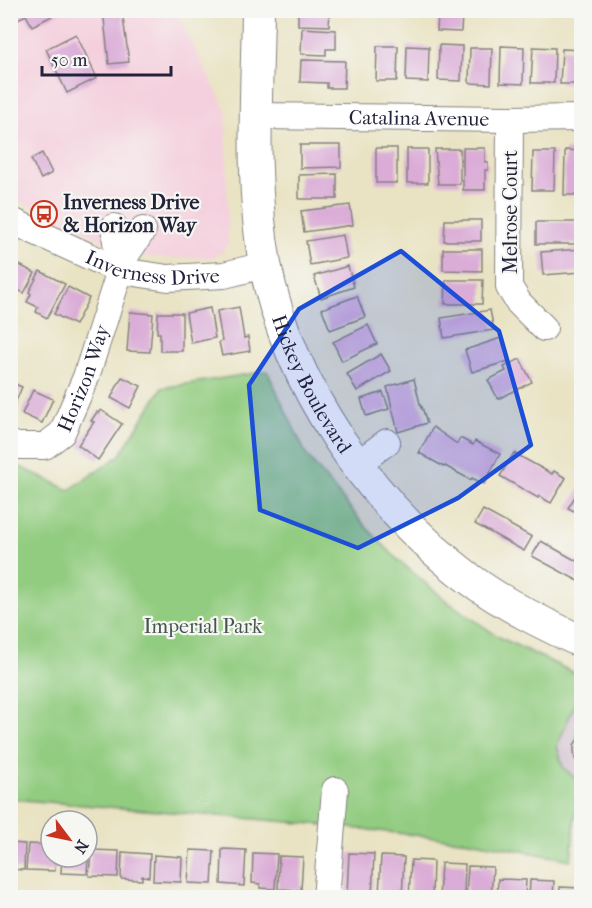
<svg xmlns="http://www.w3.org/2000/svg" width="592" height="908" viewBox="0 0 592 908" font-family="'IM FELL French Canon',serif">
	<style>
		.built { fill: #f4cfdd }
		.industrial { fill: #d0bdcd }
		.green { fill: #92cc80; stroke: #5a775e; stroke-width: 1.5 }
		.building { fill: #daacd7 }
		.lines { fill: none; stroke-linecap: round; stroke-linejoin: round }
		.minor-casing { stroke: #86827f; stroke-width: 28 }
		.major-casing { stroke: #86827f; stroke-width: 34 }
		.minor { stroke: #fff; stroke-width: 26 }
		.major { stroke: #fff; stroke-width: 32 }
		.marked { fill: #1d4ed8; fill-opacity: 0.2; stroke: #1d4ed8; stroke-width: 4.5; stroke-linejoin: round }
		.labels { text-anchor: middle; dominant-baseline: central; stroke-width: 4.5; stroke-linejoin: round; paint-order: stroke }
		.street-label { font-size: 20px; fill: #22223b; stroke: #f6f6f2 }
		.poi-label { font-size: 20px; font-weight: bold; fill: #22223b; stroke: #f6f6f2; text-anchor: start }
		.park-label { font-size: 20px; fill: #445550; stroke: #f6f6f2 }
	</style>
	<rect width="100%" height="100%" fill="#f6f6f2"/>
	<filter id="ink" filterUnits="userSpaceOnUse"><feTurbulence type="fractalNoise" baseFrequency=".0167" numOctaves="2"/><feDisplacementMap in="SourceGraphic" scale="12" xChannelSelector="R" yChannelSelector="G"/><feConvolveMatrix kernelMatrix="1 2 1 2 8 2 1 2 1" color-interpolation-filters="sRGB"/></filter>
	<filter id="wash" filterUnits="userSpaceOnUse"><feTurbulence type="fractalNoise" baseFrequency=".008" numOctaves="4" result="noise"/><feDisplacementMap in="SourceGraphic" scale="24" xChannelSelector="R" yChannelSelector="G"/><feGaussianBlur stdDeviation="1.35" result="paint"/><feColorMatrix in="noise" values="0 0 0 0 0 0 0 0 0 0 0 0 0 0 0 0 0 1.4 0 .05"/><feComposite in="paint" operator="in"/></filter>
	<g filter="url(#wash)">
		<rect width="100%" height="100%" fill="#e9e3c3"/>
		<polygon class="built" points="11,11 175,11 226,110 228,242 222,252 213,257 170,258 142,256 106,242 11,197"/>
		<polygon class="industrial" points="581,689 581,782 578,781 563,767 557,746"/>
		<polygon class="green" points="267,371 307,456 365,526 397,559 448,602 499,637 581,676 581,689 557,746 563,767 578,781 571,860 470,841 314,824 11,799 10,462 69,490 119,456 162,388"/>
		<g id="blocks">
			<g class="building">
				<polygon points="10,10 64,10 32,26 26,15 10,23"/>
				<polygon points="103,10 122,10 129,62 109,64"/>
				<polygon points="298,10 330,10 329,26 298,25"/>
				<polygon points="438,14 462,15 461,32 437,31"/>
				<polygon points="302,28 336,30 336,49 326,49 326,55 301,54"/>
				<polygon points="76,34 97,78 67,93 46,49"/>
				<polygon points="439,45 462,46 461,81 438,80"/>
				<polygon points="377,46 398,46 397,81 376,81"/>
				<polygon points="407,46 429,47 428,82 406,81"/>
				<polygon points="501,46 524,47 523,84 500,83"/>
				<polygon points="533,47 555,48 554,83 531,83"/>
				<polygon points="470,48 492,48 491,84 469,83"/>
				<polygon points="562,49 582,50 582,84 560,84"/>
				<polygon points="301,60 345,61 344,88 327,88 327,83 300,82"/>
				<polygon points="300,145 341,145 341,167 300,168"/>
				<rect x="376" y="148" width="21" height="35"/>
				<polygon points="463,148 485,148 485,162 488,162 488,170 485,170 485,190 463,190"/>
				<rect x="407" y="149" width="21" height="34"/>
				<polygon points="435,149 460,149 460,184 438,184"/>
				<polygon points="565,150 582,151 582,195 564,195"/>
				<polygon points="533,152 555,152 554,190 532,190"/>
				<polygon points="42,153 52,173 41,179 31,159"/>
				<polygon points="337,174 337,199 299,199 299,175"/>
				<polygon points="350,205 353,225 304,232 301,211"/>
				<polygon points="445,220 481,220 481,241 444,241"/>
				<rect x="536" y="222" width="46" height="22"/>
				<polygon points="343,235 347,258 310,265 306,241"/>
				<polygon points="443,249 482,249 482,271 443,270"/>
				<polygon points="582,249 582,272 543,275 541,252"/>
				<polygon points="10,260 35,273 24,293 10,286"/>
				<polygon points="348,266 354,287 321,298 314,276"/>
				<polygon points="40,271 65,284 47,318 36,312 38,307 27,302 31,294 29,292"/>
				<polygon points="446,280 483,280 482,304 445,304"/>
				<polygon points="68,287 89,298 75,325 54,314"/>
				<polygon points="357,296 365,317 330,330 322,309"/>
				<polygon points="239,307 244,338 248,337 250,351 222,356 219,342 222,341 217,311"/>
				<polygon points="210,308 215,338 191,343 186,313"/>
				<polygon points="490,310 494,330 444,338 441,318"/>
				<polygon points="130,312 153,314 150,352 127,351"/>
				<polygon points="158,313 182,313 182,351 160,351 160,333 157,333"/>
				<polygon points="368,325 377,344 342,361 333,342"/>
				<polygon points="501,338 509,361 472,372 465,350"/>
				<polygon points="381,354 391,371 357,391 347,374"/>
				<polygon points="520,359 532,382 498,399 488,380 506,371 504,367"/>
				<polygon points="122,377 141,386 130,408 111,398"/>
				<polygon points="414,379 421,408 422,407 427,423 398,432 387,387"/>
				<polygon points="10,382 22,387 13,408 10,407"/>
				<polygon points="33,390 53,399 42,423 22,414"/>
				<polygon points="383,392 389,409 366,416 361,399"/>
				<polygon points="101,410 122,424 98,460 78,445 94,422 91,421 97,412 99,413"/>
				<polygon points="433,427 457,444 460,438 473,445 475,441 500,454 484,484 472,478 471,480 445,466 444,467 419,453"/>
				<polygon points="514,453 552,474 554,471 566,478 551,503 539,496 538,498 500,476"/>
				<polygon points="582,485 582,515 568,508"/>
				<polygon points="483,510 532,537 524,551 475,524"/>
				<polygon points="541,541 582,564 582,583 532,556"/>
				<polygon points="582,733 582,768 575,759 574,751 574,745"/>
				<polygon points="10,843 25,844 24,870 10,869"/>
				<polygon points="28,844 51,845 51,857 56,857 55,871 26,870"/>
				<polygon points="222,849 246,850 244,886 221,884"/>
				<polygon points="91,850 119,851 118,877 89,876"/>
				<polygon points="190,850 214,851 212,884 188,883"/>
				<polygon points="122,852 150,854 149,877 142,876 142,880 121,879"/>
				<polygon points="253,853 277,854 275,889 260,888 260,884 252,883"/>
				<polygon points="349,853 374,854 372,895 347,894"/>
				<polygon points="154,855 182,857 181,882 153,881"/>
				<polygon points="279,856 303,857 301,890 278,889"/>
				<polygon points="381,856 404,857 402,898 385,898 386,895 379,895"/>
				<polygon points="62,857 88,857 87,874 61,873"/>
				<polygon points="411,860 433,861 432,898 409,898"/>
				<polygon points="441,863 465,864 464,898 439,898"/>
				<polygon points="468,866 493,867 491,898 466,898"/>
				<polygon points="498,879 526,880 525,898 497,898"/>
				<polygon points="530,880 554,881 553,898 529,898"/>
				<polygon points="560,887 582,888 582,898 559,898"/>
			</g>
		</g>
	</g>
	<g filter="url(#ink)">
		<use href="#blocks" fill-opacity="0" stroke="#86827f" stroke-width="1.5"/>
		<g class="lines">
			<defs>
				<g id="minor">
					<path id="s1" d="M257,116L510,119L582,118"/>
					<polyline points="510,119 509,287 519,303 544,328"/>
					<path id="s2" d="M10,220L121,271L168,278L224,275L265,265"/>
					<polyline points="114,227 117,249 124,258"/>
					<path id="s3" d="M10,443L16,446H45L62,433L86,377L124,258L143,230"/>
					<polyline points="356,465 387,442"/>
					<polyline points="326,898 335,790"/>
				</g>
				<g id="major">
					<path id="s4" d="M258,10C257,94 250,181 265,264C289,387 372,506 471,580C505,605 544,624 582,642"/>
				</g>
			</defs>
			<use href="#minor" class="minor-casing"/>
			<use href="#major" class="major-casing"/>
			<use href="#minor" class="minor"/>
			<use href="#major" class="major"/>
		</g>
	</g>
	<path class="marked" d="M401,251L499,331L531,445L458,498L358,548L260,510L249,385L299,309Z"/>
	<defs>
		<symbol id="bus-ring" viewBox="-11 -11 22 22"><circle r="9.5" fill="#f6f6f2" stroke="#c8321e" stroke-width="1.5"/><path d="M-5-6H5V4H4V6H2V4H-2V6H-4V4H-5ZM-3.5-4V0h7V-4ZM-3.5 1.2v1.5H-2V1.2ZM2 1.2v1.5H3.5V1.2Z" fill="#c8321e"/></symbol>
	</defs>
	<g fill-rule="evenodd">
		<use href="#bus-ring" x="29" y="199" width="30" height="30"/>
	</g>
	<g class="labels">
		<g class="street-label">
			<text stroke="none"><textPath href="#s1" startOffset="162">Catalina Avenue</textPath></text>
			<text transform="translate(510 212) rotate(-90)">Melrose Court</text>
			<text stroke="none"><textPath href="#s2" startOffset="153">Inverness Drive</textPath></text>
			<text stroke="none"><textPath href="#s3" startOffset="116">Horizon Way</textPath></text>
			<text stroke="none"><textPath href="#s4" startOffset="384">Hickey Boulevard</textPath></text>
		</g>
		<g class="poi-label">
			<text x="63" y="202">Inverness Drive<tspan x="63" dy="23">&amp; Horizon Way</tspan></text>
		</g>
		<g class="park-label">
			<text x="203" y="626">Imperial Park</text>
		</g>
	</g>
	<rect width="592" height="908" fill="none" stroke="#f6f6f2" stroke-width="36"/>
	<g transform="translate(69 839) rotate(122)"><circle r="28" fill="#f6f6f2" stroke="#a1a1a9" stroke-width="1.5"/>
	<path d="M0-4.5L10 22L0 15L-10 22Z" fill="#c8321e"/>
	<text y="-9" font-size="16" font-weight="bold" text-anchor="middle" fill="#22223b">N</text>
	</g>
	<path d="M42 66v9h129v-9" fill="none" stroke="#22223b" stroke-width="3"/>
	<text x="51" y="66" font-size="18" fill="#22223b" stroke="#f6f6f2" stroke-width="4.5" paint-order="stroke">50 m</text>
</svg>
